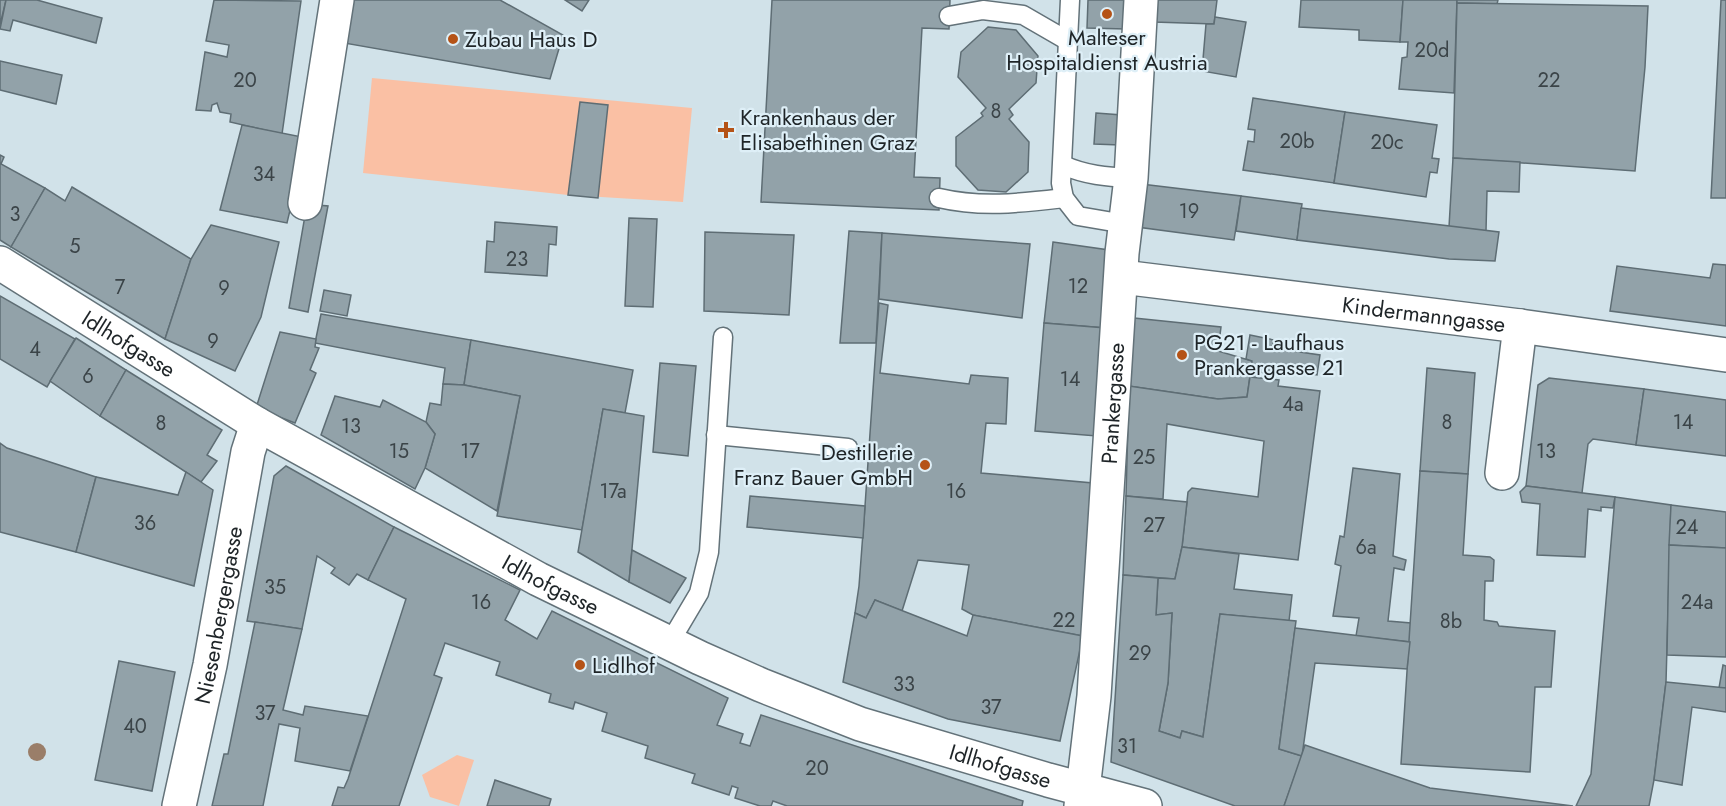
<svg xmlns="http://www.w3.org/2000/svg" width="1726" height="806" viewBox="0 0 1726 806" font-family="Jost,sans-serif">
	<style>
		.green { fill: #fac0a4 }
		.building { fill: #92a2a9; stroke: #5e6d74; stroke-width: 1.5 }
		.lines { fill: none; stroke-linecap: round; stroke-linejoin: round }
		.lane-casing { stroke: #637279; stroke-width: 21 }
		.street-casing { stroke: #637279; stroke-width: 36 }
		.lane { stroke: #fff; stroke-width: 18 }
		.street { stroke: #fff; stroke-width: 33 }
		.tree { fill: #9a7e69 }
		.poi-dot { fill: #b55317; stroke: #deeff7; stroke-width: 2 }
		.labels { text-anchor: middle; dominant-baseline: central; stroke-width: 4.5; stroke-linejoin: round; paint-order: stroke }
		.number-label { font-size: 20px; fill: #3b4448 }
		.poi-label { font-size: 22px; fill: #1e2427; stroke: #deeff7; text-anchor: start }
		.street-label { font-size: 22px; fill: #1e2427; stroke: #deeff7 }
	</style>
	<rect width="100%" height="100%" fill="#d1e2e9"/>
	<g class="green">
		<polygon points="372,78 692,108 683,202 568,195 363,173"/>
		<polygon points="457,755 474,760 459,806 430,797 422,775"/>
	</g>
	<g class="building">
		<polygon points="0,0 6,0 0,25"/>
		<polygon points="6,0 37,0 102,18 96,43 13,20 10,31 0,29"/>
		<polygon points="214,0 301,1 282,134 230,122 231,114 220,112 217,103 212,105 211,111 196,110 205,52 227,57 229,45 206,41"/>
		<polygon points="349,0 500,0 563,35 550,79 344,43"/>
		<polygon points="565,0 589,0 582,11"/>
		<polygon points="772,0 950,0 949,29 922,28 914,177 940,178 939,210 761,202"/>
		<polygon points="1088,0 1127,0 1126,29 1087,28"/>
		<polygon points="1155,0 1217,0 1214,24 1154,22"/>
		<polygon points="1301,0 1403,0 1400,42 1359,40 1359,30 1299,27"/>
		<polygon points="1403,0 1457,0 1454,93 1399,89 1402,58 1407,57 1408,42 1400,42"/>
		<polygon points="1457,0 1498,0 1497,4 1457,3"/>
		<polygon points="1721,0 1726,0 1726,198 1711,198"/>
		<polygon points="1457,3 1648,6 1645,67 1635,171 1453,158"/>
		<polygon points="1215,17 1246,22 1236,77 1202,71 1206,24 1214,24"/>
		<polygon points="988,27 1016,30 1038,56 1036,83 1009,109 1013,115 1009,119 1029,142 1028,172 1006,192 978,190 956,166 956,137 983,116 981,113 986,108 958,77 961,52"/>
		<polygon points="0,61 62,75 56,104 0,90"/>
		<polygon points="1253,98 1345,112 1334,183 1243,170 1248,141 1254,142 1255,130 1248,129"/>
		<polygon points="580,102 608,105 598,198 568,195"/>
		<polygon points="1345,112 1437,125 1432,158 1439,159 1437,173 1430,172 1426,197 1334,183"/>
		<polygon points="1096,113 1122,115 1120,145 1094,144"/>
		<polygon points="242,125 307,138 287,223 220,210"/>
		<polygon points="0,155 4,157 1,164 45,188 11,247 0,240"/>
		<polygon points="1453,158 1520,162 1519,192 1487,191 1486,231 1449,227"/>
		<polygon points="1141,184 1241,196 1234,240 1137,227"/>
		<polygon points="72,187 191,259 165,339 11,247 45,188 65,201"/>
		<polygon points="1241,196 1302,204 1297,240 1236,231"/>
		<polygon points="307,204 328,206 308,312 289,308"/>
		<polygon points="1301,208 1499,232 1495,261 1449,259 1297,240"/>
		<polygon points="629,218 657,219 653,307 625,306"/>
		<polygon points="495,222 557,227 556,245 549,244 547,276 485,272 487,241 494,242"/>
		<polygon points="211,225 279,242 261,317 235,371 165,339 191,259"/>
		<polygon points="849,231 882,233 876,343 840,343"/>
		<polygon points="705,232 794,235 789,315 704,311"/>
		<polygon points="882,233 1030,244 1022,318 879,299"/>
		<polygon points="1053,242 1109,250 1106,328 1044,323"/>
		<polygon points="1713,264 1726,265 1726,326 1610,311 1617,266 1710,278"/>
		<polygon points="324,290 351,295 347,316 320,311"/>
		<polygon points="0,296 75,339 47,387 0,359"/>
		<polygon points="879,303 888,305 880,373 969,384 971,375 1008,378 1006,424 986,423 981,473 1093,483 1083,636 973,615 962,609 969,565 918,560 902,611 875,600 866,618 855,613 859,586 865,506"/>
		<polygon points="321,314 471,340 464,385 443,384 445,368 315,343"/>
		<polygon points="1134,318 1221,327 1218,351 1252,361 1247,397 1218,399 1129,386"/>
		<polygon points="1044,323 1106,328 1097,436 1035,431"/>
		<polygon points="280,332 316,339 315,347 319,348 310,370 316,373 295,423 256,408"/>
		<polygon points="1250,335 1274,340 1272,348 1320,355 1317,375 1287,370 1287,375 1258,372 1257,378 1250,377 1252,361 1246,359"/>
		<polygon points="76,338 126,370 100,416 50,381"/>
		<polygon points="471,340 633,370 625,413 603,409 582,530 497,516 520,396 464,385"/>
		<polygon points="660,363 696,366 688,456 653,452"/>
		<polygon points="1427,368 1475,373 1468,474 1420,471"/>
		<polygon points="126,370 222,430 207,455 217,461 201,482 100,416"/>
		<polygon points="1250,377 1279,380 1278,386 1320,391 1298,560 1182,547 1188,492 1192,488 1258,497 1264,441 1167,424 1163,499 1126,496 1129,386 1218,399 1247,397"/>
		<polygon points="1549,378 1644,389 1636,445 1593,439 1588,444 1582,493 1526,486 1538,385"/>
		<polygon points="443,384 464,385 520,396 497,511 425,468 435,434 426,422 430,403 441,405"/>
		<polygon points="1644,389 1726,400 1726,456 1636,445"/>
		<polygon points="335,396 380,407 383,400 426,422 435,434 425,468 415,489 321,435"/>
		<polygon points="603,409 644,416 629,582 578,552"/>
		<polygon points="0,443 7,448 96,477 76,552 0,532"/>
		<polygon points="286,466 394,527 368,580 357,574 349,585 331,573 335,568 317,556 302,629 247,621 274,476"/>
		<polygon points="1353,468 1400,474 1393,556 1406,560 1404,570 1394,568 1388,621 1411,623 1410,642 1356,636 1359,618 1333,616 1341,566 1335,564 1340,536 1344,537"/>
		<polygon points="1420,471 1468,474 1463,555 1490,557 1494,560 1493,581 1485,581 1484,620 1497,622 1499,626 1555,631 1551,687 1535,687 1530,772 1401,764"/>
		<polygon points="186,472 213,490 194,586 76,552 96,477 178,495"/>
		<polygon points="1526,486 1615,497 1613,508 1601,507 1601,511 1588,509 1585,557 1537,555 1540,504 1522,502 1520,492"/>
		<polygon points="750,496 865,506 863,538 747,527"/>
		<polygon points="1126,496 1187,502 1182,547 1175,579 1123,575"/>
		<polygon points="1615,497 1671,505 1666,682 1654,780 1649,806 1576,806 1591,774"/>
		<polygon points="1671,505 1726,512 1726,548 1669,545"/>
		<polygon points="394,527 520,590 505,620 537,639 552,611 728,698 717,725 743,734 740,743 750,746 761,715 1023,801 1022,806 787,806 773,801 771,806 760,806 735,798 738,788 732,786 729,795 692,783 695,774 645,758 648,746 602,731 607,713 575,702 573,709 549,702 551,694 496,675 500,662 445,643 434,675 442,678 399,806 332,806 338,787 344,788 348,779 406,599 368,580"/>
		<polygon points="1669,545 1726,548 1726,657 1667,655"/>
		<polygon points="1182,547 1239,554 1234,589 1292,595 1289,621 1220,614 1203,737 1182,731 1180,738 1159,731 1168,683 1172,613 1156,615 1158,578 1175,579"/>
		<polygon points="632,550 686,578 670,603 629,582"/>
		<polygon points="1123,575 1158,578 1156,615 1172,613 1168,683 1159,731 1180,738 1182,731 1203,737 1220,614 1296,621 1279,749 1302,756 1284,806 1235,806 1111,762"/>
		<polygon points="875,600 967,636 973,615 1083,636 1060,741 948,719 843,682 855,613 866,618"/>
		<polygon points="255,622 302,629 283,710 303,715 305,706 368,716 350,771 295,761 300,728 279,724 263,806 212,806 224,754 228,754"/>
		<polygon points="1295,628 1410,642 1407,669 1315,663 1302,756 1279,749"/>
		<polygon points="119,661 175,672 152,791 95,780"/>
		<polygon points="1723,665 1726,666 1726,688 1719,688"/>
		<polygon points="1666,682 1726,688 1726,712 1692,707 1682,785 1654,780"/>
		<polygon points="1305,745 1430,788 1573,806 1284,806"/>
		<polygon points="495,780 551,799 549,806 487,806"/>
	</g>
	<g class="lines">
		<defs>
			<g id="lane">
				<polyline points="1070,0 1061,183 1064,198 1078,216 1125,224"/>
				<polyline points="949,16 983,10 1023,15 1068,41"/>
				<path d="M1063,165C1085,175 1107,177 1131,178"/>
				<path d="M939,198C982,208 1021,203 1064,198"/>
				<polyline points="716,435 848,448"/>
				<polyline points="670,642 699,593 709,552 723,337"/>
			</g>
			<g id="street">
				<polyline points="305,203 337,0"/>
				<path id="s1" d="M0,263L257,424L538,579L700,658L761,685L860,724L1048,780L1145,806"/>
				<path id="s2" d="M1122,277L1520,326L1726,355"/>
				<polyline points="1502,473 1520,326"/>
				<path id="s3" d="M179,806L210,665L248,452L257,424"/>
				<path id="s4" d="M1081,806L1094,696L1122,253L1131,178L1141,0"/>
			</g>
		</defs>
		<use href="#lane" class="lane-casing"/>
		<use href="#street" class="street-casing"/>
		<use href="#lane" class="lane"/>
		<use href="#street" class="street"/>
	</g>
	<circle class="tree" cx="37" cy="752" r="9"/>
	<g class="poi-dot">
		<circle cx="1107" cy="14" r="6"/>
		<circle cx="453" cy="39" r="6"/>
		<path d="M723 121h6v6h6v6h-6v6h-6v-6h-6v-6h6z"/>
		<circle cx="1182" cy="355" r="6"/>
		<circle cx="925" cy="465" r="6"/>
		<circle cx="580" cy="665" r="6"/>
	</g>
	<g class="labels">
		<g class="number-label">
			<text x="1432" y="50">20d</text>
			<text x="245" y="80">20</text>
			<text x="1549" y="80">22</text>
			<text x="996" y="111">8</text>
			<text x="1297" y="141">20b</text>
			<text x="1387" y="142">20c</text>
			<text x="264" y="174">34</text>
			<text x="1189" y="211">19</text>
			<text x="15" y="214">3</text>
			<text x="75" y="246">5</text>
			<text x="517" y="259">23</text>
			<text x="1078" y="286">12</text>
			<text x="120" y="287">7</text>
			<text x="224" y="288">9</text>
			<text x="213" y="341">9</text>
			<text x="35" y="349">4</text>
			<text x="88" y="376">6</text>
			<text x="1070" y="379">14</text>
			<text x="1293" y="404">4a</text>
			<text x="1447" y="422">8</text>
			<text x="1683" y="422">14</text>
			<text x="161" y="423">8</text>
			<text x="351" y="426">13</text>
			<text x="399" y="451">15</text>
			<text x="470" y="451">17</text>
			<text x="1546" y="451">13</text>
			<text x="1144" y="457">25</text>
			<text x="613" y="491">17a</text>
			<text x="956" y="491">16</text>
			<text x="145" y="523">36</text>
			<text x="1154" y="525">27</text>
			<text x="1687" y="527">24</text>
			<text x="1366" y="547">6a</text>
			<text x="275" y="587">35</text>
			<text x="481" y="602">16</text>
			<text x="1697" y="602">24a</text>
			<text x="1064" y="620">22</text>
			<text x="1451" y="621">8b</text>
			<text x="1140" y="653">29</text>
			<text x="904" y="684">33</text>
			<text x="991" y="707">37</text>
			<text x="265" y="713">37</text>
			<text x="135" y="726">40</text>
			<text x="1127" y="746">31</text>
			<text x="817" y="768">20</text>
		</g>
		<g class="poi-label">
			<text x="1107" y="37" text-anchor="middle">Malteser<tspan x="1107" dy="25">Hospitaldienst Austria</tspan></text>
			<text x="465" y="39">Zubau Haus D</text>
			<text x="740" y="117">Krankenhaus der<tspan x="740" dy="25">Elisabethinen Graz</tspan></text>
			<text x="1194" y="342">PG21 - Laufhaus<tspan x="1194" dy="25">Prankergasse 21</tspan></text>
			<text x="913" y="452" text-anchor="end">Destillerie<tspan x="913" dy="25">Franz Bauer GmbH</tspan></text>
			<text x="592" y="665">Lidlhof</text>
		</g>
		<g class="street-label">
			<text stroke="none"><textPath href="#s2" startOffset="304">Kindermanngasse</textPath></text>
			<text stroke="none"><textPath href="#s1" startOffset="152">Idlhofgasse</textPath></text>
			<text stroke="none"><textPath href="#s4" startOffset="404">Prankergasse</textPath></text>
			<text stroke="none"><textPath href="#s1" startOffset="638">Idlhofgasse</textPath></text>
			<text stroke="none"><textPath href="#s3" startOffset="195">Niesenbergergasse</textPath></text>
			<text stroke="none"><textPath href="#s1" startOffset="1124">Idlhofgasse</textPath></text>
		</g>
	</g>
</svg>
